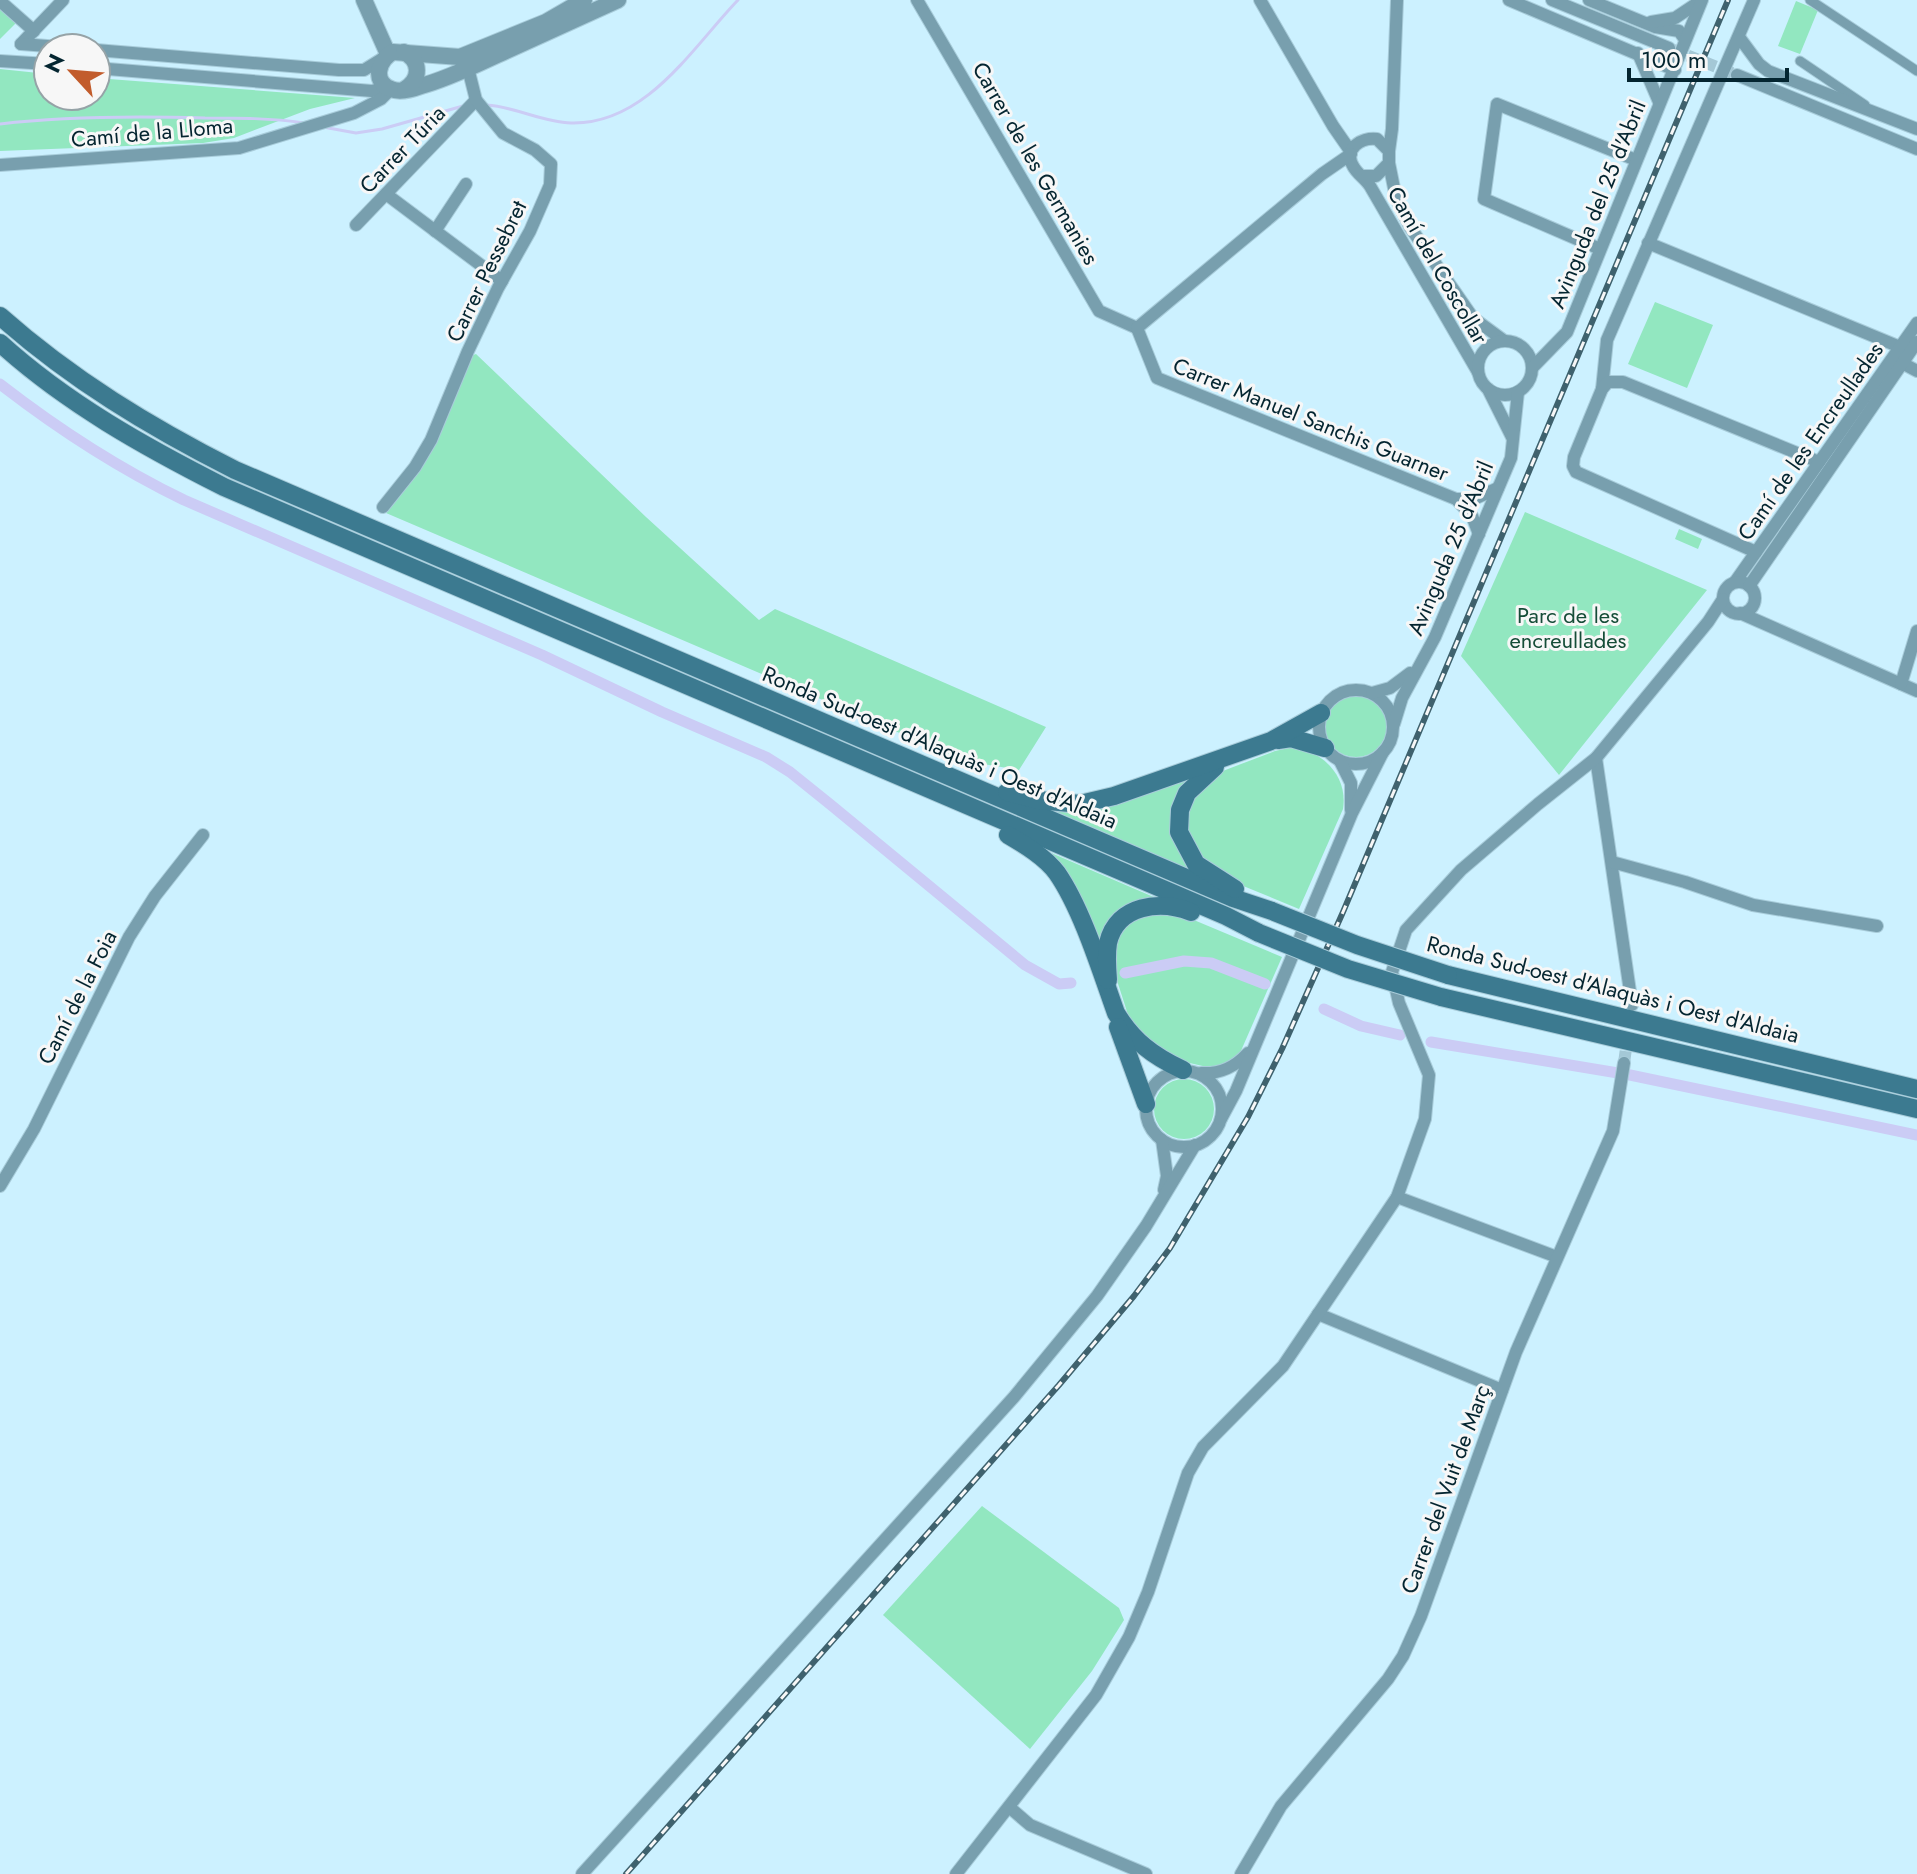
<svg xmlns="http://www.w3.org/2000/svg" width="1917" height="1874" viewBox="0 0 1917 1874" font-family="Jost,sans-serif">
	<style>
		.green { fill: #92e7c0 }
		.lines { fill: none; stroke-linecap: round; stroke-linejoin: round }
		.stream { stroke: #cbccf5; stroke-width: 3 }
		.canal { stroke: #cbccf5; stroke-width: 11 }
		.minor-tunnel { stroke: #a4c8d6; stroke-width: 12; stroke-dasharray: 12 6; stroke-linecap: butt }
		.pedestrian-casing { stroke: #a8ccda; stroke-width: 11 }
		.minor-casing { stroke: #a8ccda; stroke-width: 14 }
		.tertiary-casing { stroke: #a8ccda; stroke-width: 18 }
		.secondary-casing { stroke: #a8ccda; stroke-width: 20 }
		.pedestrian { stroke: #789fae; stroke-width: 9 }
		.minor { stroke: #789fae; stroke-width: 12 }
		.tertiary { stroke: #789fae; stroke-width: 16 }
		.secondary { stroke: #3c7a90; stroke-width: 18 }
		.rail-casing { stroke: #3f626e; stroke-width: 6 }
		.rail { stroke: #f7f7f7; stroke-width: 3; stroke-dasharray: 9; stroke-linecap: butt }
		.secondary-bridge-casing { stroke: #a8ccda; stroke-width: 20; stroke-linecap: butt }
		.secondary-bridge { stroke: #3c7a90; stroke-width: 18 }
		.labels { text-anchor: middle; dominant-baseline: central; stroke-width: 6; stroke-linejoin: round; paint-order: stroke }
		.street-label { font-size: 22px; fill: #042530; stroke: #f7f7f7 }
		.park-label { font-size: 22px; fill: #154d38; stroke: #f7f7f7 }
	</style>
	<rect width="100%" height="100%" fill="#ccf1ff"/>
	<g class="green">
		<polygon points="1796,1 1818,10 1800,54 1778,46"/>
		<polygon points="0,3 16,23 0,39"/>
		<polygon points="0,69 48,74 48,96 96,96 96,78 355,98 310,109 234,138 203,143 0,151"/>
		<polygon points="1655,302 1713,325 1687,388 1628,364"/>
		<polygon points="476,354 646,517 759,620 775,609 1046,727 1019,770 965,761 386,513 420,468 468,357"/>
		<polygon points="1525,512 1707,590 1559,775 1461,656"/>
		<polygon points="1679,529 1702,539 1698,549 1675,539"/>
		<circle cx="1356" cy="726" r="31"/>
		<path d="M1294,747C1324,752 1348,777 1343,809L1299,909L1236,883L1210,867L1186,838V806L1215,774L1275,751Z"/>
		<polygon points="1195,772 1175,841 1183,858 1196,872 1050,810"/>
		<polygon points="1042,849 1156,898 1102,946"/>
		<polygon points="1146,912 1182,915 1282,957 1240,1053 1233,1061 1220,1067 1207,1067 1168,1058 1130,1021 1113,968 1112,957 1120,933 1136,916"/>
		<circle cx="1184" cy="1109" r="30"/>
		<polygon points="982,1506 1119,1608 1124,1620 1092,1671 1030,1749 883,1615"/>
	</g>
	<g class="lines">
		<g class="stream">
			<path d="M487,105C516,107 542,122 571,123C646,125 692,48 738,0"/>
			<path d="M0,124C67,116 137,116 205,118C238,118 271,118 304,123"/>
			<polyline points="323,127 356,133 382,129 463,106"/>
		</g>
		<g class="canal">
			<path d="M0,384C58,429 118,468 184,500L542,655L662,712L766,757L790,772L831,805L1025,965L1059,984L1071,983"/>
			<polyline points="1125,973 1184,961 1211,963 1265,984"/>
			<polyline points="1324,1009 1361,1026 1400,1035"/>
			<polyline points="1431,1042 1630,1075 1917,1135"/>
		</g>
		<g class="minor-tunnel">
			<polyline points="1671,49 1732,73"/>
			<polyline points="1624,1063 1631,1012"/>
		</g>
		<defs>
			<g id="pedestrian">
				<polyline points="1810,0 1917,71"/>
				<polyline points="1800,61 1865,105"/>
			</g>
			<g id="minor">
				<polyline points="917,0 1099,311 1137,328"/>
				<polyline points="1260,0 1333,126 1351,152"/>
				<polyline points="1509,0 1675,70"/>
				<polyline points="1552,0 1669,48"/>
				<polyline points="1589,0 1655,27 1679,31 1684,38"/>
				<polyline points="0,1 34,31"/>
				<polyline points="1651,22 1675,18 1699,2"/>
				<polyline points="1739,37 1759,64 1768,71 1917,129"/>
				<polyline points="21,44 63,0"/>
				<polyline points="21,44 73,48"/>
				<polyline points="96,50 339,70 364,70 385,57"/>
				<polyline points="1638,53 1659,102"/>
				<polyline points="0,61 48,64"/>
				<polyline points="96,68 372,91 387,87"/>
				<polyline points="1737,75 1917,149"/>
				<polyline points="1389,151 1392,129 1397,0"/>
				<polyline points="1389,163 1396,198 1410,227 1473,318 1503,340"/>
				<polyline points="0,165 239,148 354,113 381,99 391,89"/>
				<path d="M1364,176H1376L1389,163V151L1377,139C1361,137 1343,149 1353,166C1357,174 1365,178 1370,186L1478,372"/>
				<polyline points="386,194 502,281"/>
				<polyline points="356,225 476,100"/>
				<polyline points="435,231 466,184"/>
				<polyline points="1648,243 1900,347"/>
				<polyline points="1600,249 1484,199 1497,104 1636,160"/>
				<polyline points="1137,328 1157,378 1456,499 1472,516 1479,534"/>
				<polyline points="1137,328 1322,174 1351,154"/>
				<circle cx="1505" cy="368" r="27"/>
				<polyline points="1902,363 1917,371"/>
				<polyline points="1532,368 1567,332 1702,0"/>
				<polyline points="1488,389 1512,437"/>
				<polyline points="1602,389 1607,340 1754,0"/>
				<polyline points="1456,499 1474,499 1498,488"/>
				<polyline points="383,507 415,467 431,440 468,351 498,288 530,231 550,185 551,164 535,150 503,133 476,100 468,68"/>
				<polyline points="1756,552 1576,472 1573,466 1574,457 1602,389 1608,382 1623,382 1819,462"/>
				<polyline points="1735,582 1917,323"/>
				<circle cx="1739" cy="598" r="16"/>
				<polyline points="1749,586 1917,342"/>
				<polyline points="1740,613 1917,691"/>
				<polyline points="1901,684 1917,631"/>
				<circle cx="1356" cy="727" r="37"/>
				<polyline points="1372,693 1390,688 1410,673"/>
				<polyline points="1394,724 1402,698 1435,637 1511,458 1518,392"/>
				<polyline points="1596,758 1632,1005"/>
				<polyline points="1340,761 1351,783 1351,810"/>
				<polyline points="1612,862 1685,882 1753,905 1877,926"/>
				<circle cx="1184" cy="1109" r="38"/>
				<path d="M1201,1073C1221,1074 1235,1067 1248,1053"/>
				<polyline points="1221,1119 1236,1091 1352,813 1383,752"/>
				<polyline points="1162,1140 1167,1176 1164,1190"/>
				<polyline points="0,1186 34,1129 129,937 155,896 203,835"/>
				<polyline points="1397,1197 1557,1257"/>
				<polyline points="1318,1314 1502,1390"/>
				<polyline points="1009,1807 1030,1825 1146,1874"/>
				<polyline points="582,1874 1014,1397 1097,1296 1146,1226 1195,1145"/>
				<polyline points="956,1874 1096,1695 1129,1637 1148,1592 1188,1473 1203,1447 1283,1366 1397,1197 1425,1119 1429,1075 1399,1003 1392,972 1406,930 1461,870 1538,804 1596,758 1708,622 1723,599"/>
				<polyline points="1241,1874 1281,1806 1388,1679 1403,1656 1421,1616 1516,1352 1613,1131 1624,1063"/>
			</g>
			<g id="tertiary">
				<polyline points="364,0 388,54"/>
				<path d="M584,0L546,22L460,57L393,52C378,60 372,82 391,89C400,93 413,89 421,86C451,78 479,63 506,51C544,34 581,17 618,0"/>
				<path d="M404,52C421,61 421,79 405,89"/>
			</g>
			<g id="secondary">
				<path d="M0,316C71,379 150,427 235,470L1233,898L1272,911"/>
				<path d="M0,343C66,403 145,447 224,487L1226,916L1259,933"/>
				<polyline points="1278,740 1291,738 1325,748"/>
				<polyline points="1215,767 1187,793 1180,810 1179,832 1196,864 1235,889"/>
				<polyline points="1007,792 1038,800 1080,804 1114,796 1271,741 1321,713"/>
				<path d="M1008,835C1025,845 1045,857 1057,873C1082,909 1101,971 1116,1013C1133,1041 1153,1056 1183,1070"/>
				<polyline points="1448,975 1917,1089"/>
				<path d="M1108,980C1107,968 1106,955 1108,943C1117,904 1161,900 1191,912"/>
				<polyline points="1441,997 1917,1109"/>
				<polyline points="1118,1027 1146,1104"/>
			</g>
		</defs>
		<use href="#pedestrian" class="pedestrian-casing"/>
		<use href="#minor" class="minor-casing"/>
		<use href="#tertiary" class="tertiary-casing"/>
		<use href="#secondary" class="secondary-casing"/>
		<use href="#pedestrian" class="pedestrian"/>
		<use href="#minor" class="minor"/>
		<use href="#tertiary" class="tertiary"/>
		<use href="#secondary" class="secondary"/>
		<defs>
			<polyline id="rail" points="626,1874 1059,1385 1134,1296 1170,1248 1248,1117 1282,1049 1343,912 1728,0"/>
		</defs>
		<use href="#rail" class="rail-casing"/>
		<use href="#rail" class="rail"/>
		<defs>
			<g id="secondary-bridge">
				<polyline points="1272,911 1357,945 1448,975"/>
				<polyline points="1259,933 1348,969 1441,997"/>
			</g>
		</defs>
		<use href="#secondary-bridge" class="secondary-bridge-casing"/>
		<use href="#secondary-bridge" class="secondary-bridge"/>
	</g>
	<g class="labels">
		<g class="street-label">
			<text transform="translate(152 132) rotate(-5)">Camí de la Lloma</text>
			<text transform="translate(402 149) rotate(-46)">Carrer Túria</text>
			<text transform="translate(1036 163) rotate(60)">Carrer de les Germanies</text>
			<text transform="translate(1597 204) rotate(-68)">Avinguda del 25 d'Abril</text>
			<text transform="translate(1438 265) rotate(60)">Camí del Coscollar</text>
			<text transform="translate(486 271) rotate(-64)">Carrer Pessebret</text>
			<text transform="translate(1311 419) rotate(22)">Carrer Manuel Sanchis Guarner</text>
			<text transform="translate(1810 441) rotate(-55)">Camí de les Encreullades</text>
			<text transform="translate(1450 548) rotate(-67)">Avinguda 25 d'Abril</text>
			<text transform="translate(940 747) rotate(23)">Ronda Sud-oest d'Alaquàs i Oest d'Aldaia</text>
			<text transform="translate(1613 989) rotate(14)">Ronda Sud-oest d'Alaquàs i Oest d'Aldaia</text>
			<text transform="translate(77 997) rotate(-63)">Camí de la Foia</text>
			<text transform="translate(1445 1489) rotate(-70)">Carrer del Vuit de Març</text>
		</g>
		<g class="park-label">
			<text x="1568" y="615">Parc de les<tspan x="1568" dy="25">encreullades</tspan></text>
		</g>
	</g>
	<g transform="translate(72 72) rotate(296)"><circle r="38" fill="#f7f7f7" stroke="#96a3a7" stroke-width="2"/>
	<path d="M0-6L14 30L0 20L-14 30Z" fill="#c25c2c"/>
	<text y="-12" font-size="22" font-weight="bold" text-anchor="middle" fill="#042530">N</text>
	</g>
	<path d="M1629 68v12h158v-12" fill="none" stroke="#042530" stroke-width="4"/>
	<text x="1641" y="68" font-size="24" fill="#042530" stroke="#f7f7f7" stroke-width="6" paint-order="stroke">100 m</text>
</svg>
